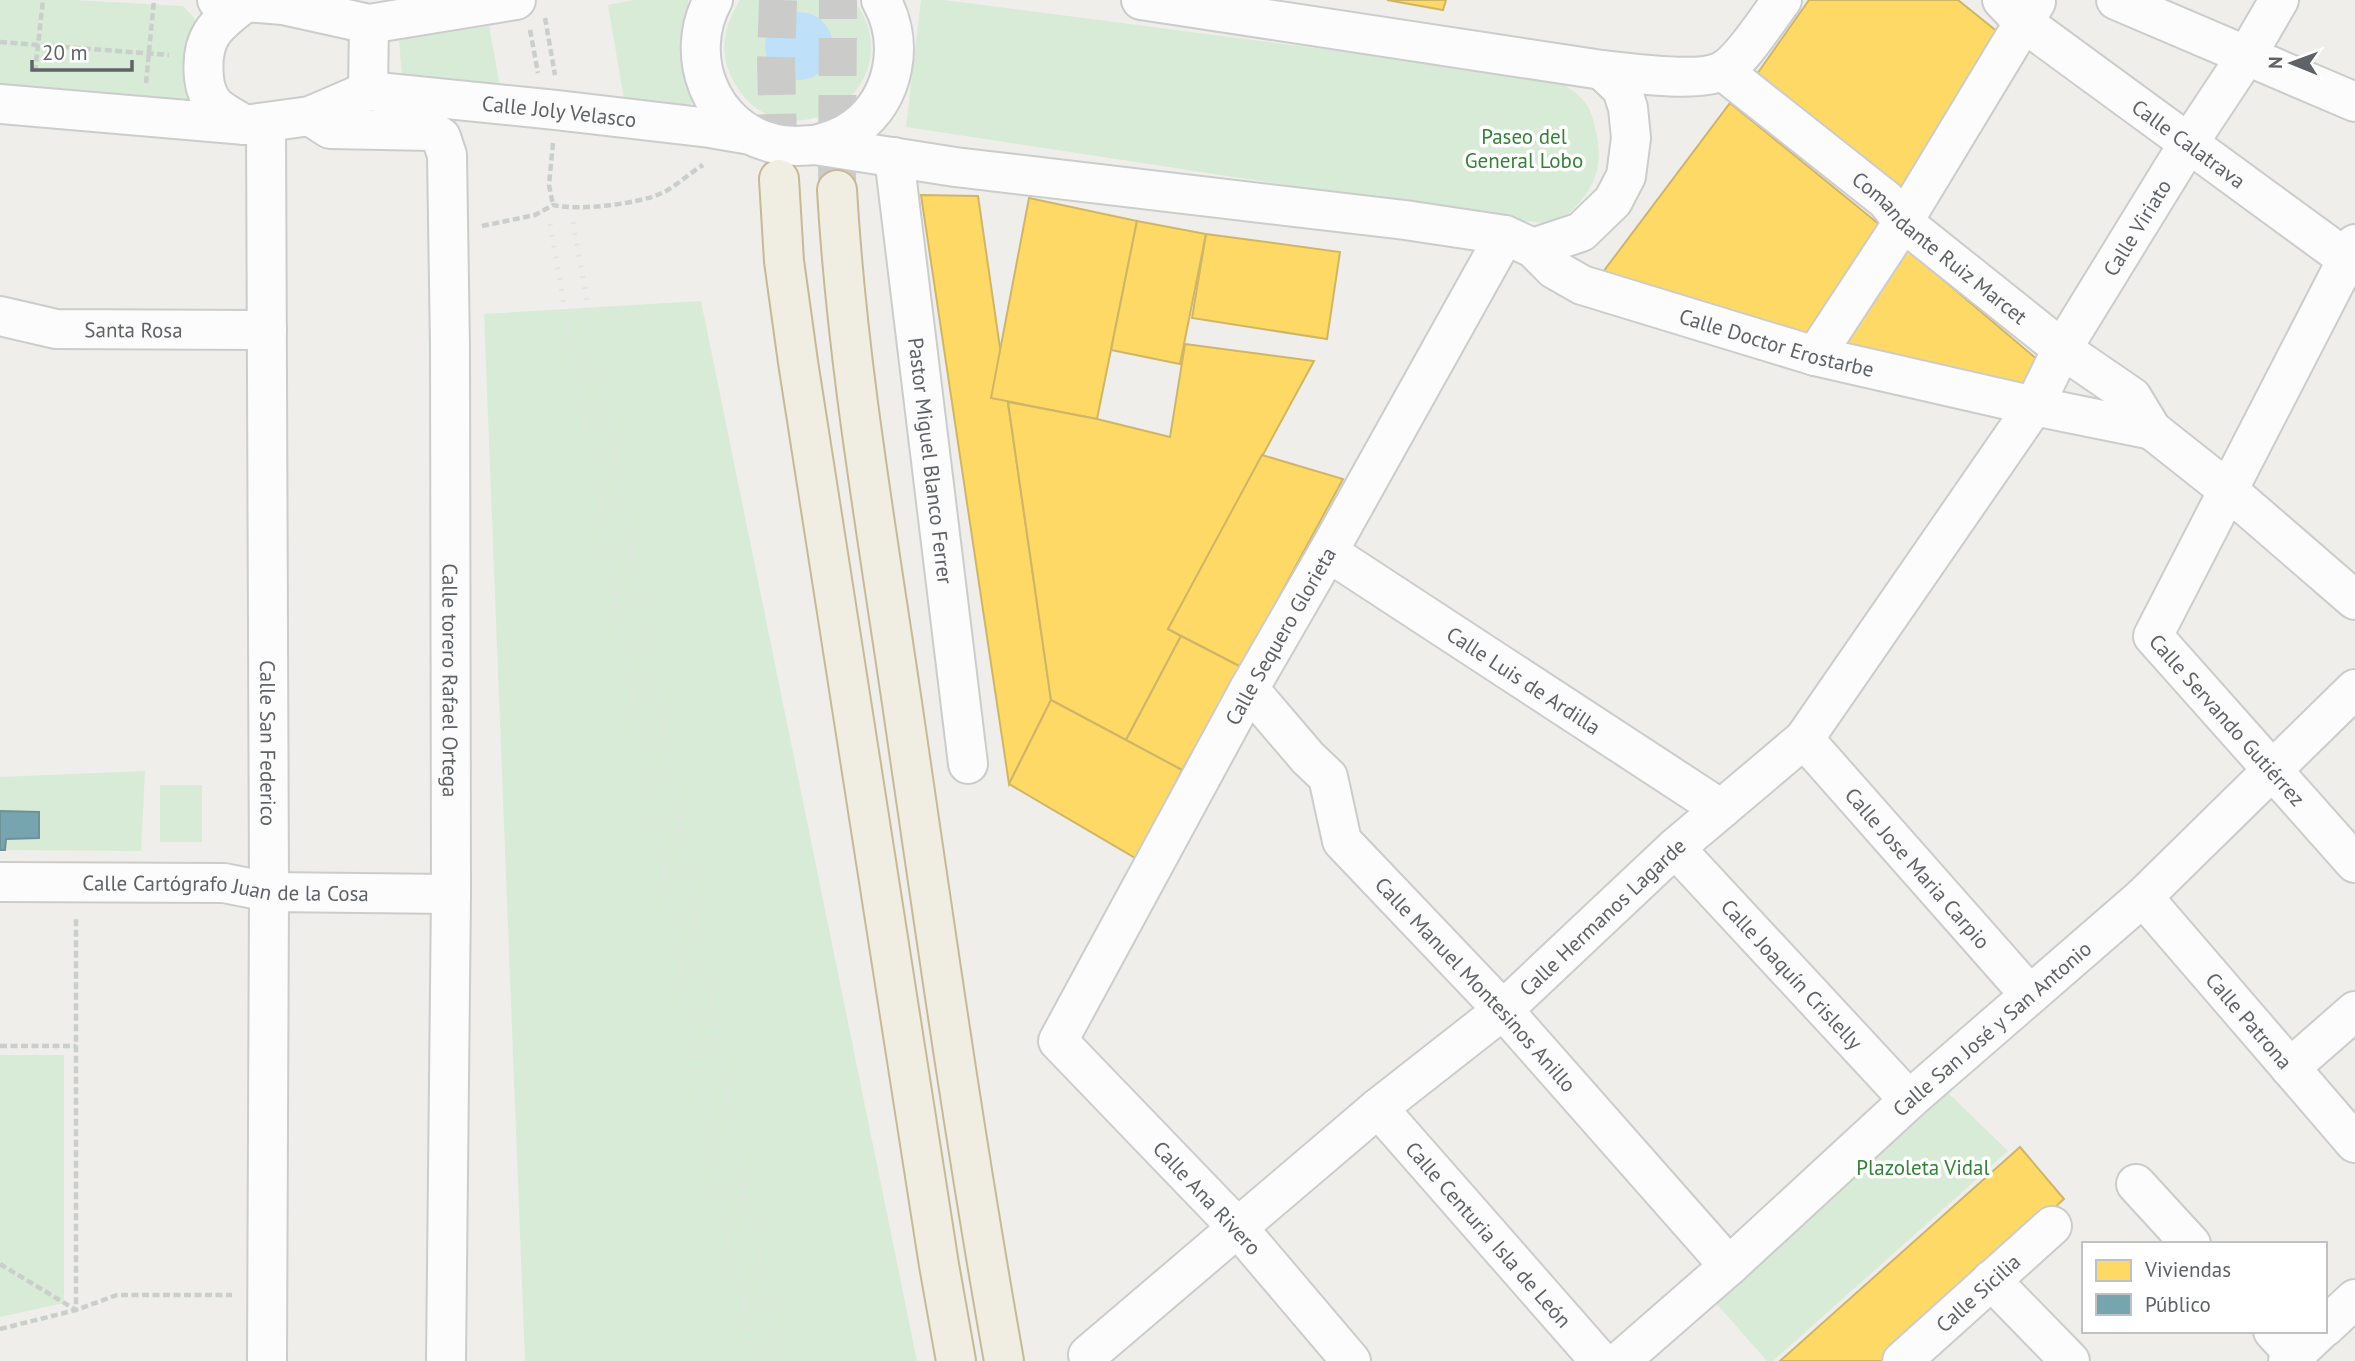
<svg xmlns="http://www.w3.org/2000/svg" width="2355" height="1361" viewBox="0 0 2355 1361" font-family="'PT Sans',sans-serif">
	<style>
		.green { fill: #d8ebd6 }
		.water { fill: #bfe0f9 }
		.homes { fill: #ffd966; stroke: #cfb667; stroke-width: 2 }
		.public { fill: #76a5af; stroke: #6f919a; stroke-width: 2 }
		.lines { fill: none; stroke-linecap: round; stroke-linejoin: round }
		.highway-tunnel { stroke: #cbcbca; stroke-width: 38; stroke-dasharray: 38 19; stroke-linecap: butt }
		.minor-casing { stroke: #cbcccc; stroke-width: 42 }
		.highway-casing { stroke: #c8b996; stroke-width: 42 }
		.path { stroke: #cacfcc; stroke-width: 4.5; stroke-dasharray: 7 3.5; stroke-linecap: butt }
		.minor { stroke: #fdfcfc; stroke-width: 38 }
		.highway { stroke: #f0ede3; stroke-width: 38 }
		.rail { stroke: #e4e4e4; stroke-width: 5; stroke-dasharray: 2 9; stroke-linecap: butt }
		.labels { text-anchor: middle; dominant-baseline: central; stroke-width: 7; stroke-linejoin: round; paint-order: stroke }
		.street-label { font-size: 21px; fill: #5f6368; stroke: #fff }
		.park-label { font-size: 21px; fill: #348238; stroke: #fff }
	</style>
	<rect width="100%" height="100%" fill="#efeeea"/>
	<g class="green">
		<polygon points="0,0 74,0 183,6 195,19 190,90 187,100 180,105 0,91"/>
		<polygon points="634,0 688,0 688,54 696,98 690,105 624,99 608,5"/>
		<path d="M740,0H854C919,89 781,173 733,80C718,52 724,26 740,0Z"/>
		<path d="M921,0H944L1555,79C1563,85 1574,90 1581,98C1591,108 1593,118 1596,132C1606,174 1588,199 1556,224L1523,221L906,127Z"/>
		<polygon points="489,26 500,87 402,75 399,40"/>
		<polygon points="701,301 917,1361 525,1361 484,314"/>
		<polygon points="145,771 141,851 0,850 0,777"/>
		<rect x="160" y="785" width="42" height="57"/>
		<polygon points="0,1055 64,1055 64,1303 0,1317"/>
		<polygon points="1943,1088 2008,1151 1773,1361 1767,1361 1715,1302"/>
	</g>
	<circle class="water" cx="799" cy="46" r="34"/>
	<g class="homes">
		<polygon points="1387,0 1446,0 1443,10"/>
		<polygon points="1809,0 1958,0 1999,33 1901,192 1757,74"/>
		<polygon points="1730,103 1880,225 1813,341 1597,280"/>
		<polygon points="921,195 978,196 1051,700 1009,784"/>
		<polygon points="1029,198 1137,221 1097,419 991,398"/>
		<polygon points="1137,221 1206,234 1180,364 1111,350"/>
		<polygon points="1206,234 1340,252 1327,339 1192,318"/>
		<polygon points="1901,244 2039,361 2023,389 1841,343"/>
		<polygon points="1185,344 1314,361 1168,629 1181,636 1126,740 1051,700 1008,402 1097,419 1170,437"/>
		<polygon points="1262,455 1343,479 1241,667 1168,629"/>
		<polygon points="1181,636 1241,667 1182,770 1126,740"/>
		<polygon points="1051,700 1182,770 1137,859 1009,784"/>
		<polygon points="2020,1147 2064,1199 1886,1361 1780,1361"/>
	</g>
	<polygon class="public" points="0,811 39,812 39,838 6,839 5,850 0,850"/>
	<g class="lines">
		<g class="highway-tunnel">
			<polyline points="778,0 776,62 779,176"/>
			<polyline points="837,190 838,0"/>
		</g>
		<defs>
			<g id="minor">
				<polyline points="217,0 283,5 369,24 516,0"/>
				<path id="s1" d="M713,0C683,55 710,127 772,143C786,147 800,146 815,145L955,167L1405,220L1505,235L1533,248L1554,269L1582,285L1815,356L2034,406L2152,430"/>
				<path d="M1141,0L1602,70C1628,73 1699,83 1722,71C1741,62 1768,18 1782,0"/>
				<path id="s2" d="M2002,0L2023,22L2355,265"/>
				<polyline points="2116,0 2355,102"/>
				<path id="s3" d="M1723,71L1886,200L1903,222L2062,349L2132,397L2152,430L2229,491L2355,600"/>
				<polyline points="368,91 369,24"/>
				<path id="s4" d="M0,104L245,125L310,116L368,91L556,110L710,128L751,135"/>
				<path id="s5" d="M310,116L330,129L432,131L441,137L447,155L450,347L451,894L446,1361"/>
				<path id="s6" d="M266,123L269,892L267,1361"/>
				<path d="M245,125C236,119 225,114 217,107C209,100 205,88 204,78C200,37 215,25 246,2"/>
				<path d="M815,145C829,141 843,137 855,128C895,98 905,43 881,0"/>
				<path id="s7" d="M894,157L968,764"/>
				<path id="s8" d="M2355,244L2153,636L2355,863"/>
				<polyline points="1533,248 1581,232 1613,201 1626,176 1631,138 1628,108 1622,89 1602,70"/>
				<path id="s9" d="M0,316L56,329L267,330"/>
				<polyline points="1815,356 1903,222 2036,2"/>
				<path id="s10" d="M1328,552L1721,809"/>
				<path id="s11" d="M1249,689L1308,758L1328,777L1342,841L1503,1010L1729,1266"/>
				<path id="s12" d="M1804,739L2030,995"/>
				<path id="s13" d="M1675,848L1909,1100"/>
				<path id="s14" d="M0,882L224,883L269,892L451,894"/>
				<path id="s15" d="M2143,897L2355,1143"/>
				<polyline points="2290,1068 2355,1011"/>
				<path id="s16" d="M1378,1108L1600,1361"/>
				<polyline points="2136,1184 2191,1244"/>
				<polyline points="1991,1280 2070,1361"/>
				<polyline points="2325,1327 2355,1299"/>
				<polyline points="2273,1331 2295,1355"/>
				<path id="s17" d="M1088,1355L1378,1108L1503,1010L1675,848L1804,739L2034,406L2062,349L2188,144L2247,55L2279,0"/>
				<path id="s18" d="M1351,1361L1238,1228L1058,1041L1249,689L1328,552L1505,235"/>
				<path id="s19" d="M1620,1361L1729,1266L1909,1100L2143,897L2355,689"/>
				<path id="s20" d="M1902,1361L2052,1226"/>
				<polyline points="2288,1361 2320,1331"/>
			</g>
			<g id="highway">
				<polyline points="779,179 784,261 798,362 939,1265 956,1361"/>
				<path d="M837,190C847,362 877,532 902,703C934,922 965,1142 1004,1361"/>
			</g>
		</defs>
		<use href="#minor" class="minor-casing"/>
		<use href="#highway" class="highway-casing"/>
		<g class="path">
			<polyline points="545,18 555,75"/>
			<polyline points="530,30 538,73"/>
			<polyline points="0,42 169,55"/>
			<polyline points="35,72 43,0"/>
			<polyline points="146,83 154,0"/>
			<polyline points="553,143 549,185 553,205"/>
			<path d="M482,226L535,215L553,205C578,211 639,204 662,193C676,186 690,173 703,165"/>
			<polyline points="0,1046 76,1046"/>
			<polyline points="0,1264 76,1310 76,919"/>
			<polyline points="0,1329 76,1310 117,1295 232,1295"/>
		</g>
		<use href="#minor" class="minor"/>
		<use href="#highway" class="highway"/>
		<g class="rail">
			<polyline points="573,222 745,1198 780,1361"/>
			<polyline points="550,224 722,1203 755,1361"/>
		</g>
	</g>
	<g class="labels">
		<g class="street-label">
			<text stroke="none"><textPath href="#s4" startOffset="567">Calle Joly Velasco</textPath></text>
			<text stroke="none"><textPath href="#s2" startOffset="236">Calle Calatrava</textPath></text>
			<text stroke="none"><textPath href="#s17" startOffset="1556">Calle Viriato</textPath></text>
			<text stroke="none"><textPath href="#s3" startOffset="280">Comandante Ruiz Marcet</textPath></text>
			<text stroke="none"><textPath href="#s9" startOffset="135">Santa Rosa</textPath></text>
			<text stroke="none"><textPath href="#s1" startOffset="1213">Calle Doctor Erostarbe</textPath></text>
			<text stroke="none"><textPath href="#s7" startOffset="306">Pastor Miguel Blanco Ferrer</textPath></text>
			<text stroke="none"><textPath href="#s18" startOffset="896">Calle Sequero Glorieta</textPath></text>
			<text stroke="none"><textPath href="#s5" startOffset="681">Calle torero Rafael Ortega</textPath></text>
			<text stroke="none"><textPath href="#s10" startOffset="234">Calle Luis de Ardilla</textPath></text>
			<text stroke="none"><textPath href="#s8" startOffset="553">Calle Servando Gutiérrez</textPath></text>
			<text stroke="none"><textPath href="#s6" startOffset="620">Calle San Federico</textPath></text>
			<text stroke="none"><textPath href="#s12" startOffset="172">Calle Jose Maria Carpio</textPath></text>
			<text stroke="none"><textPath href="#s14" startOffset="226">Calle Cartógrafo Juan de la Cosa</textPath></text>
			<text stroke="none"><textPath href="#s17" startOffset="676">Calle Hermanos Lagarde</textPath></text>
			<text stroke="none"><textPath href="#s13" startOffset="172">Calle Joaquín Crislelly</textPath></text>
			<text stroke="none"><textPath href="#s11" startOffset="380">Calle Manuel Montesinos Anillo</textPath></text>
			<text stroke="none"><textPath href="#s15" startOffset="163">Calle Patrona</textPath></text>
			<text stroke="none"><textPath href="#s19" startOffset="499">Calle San José y San Antonio</textPath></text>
			<text transform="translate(1207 1198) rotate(47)">Calle Ana Rivero</text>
			<text stroke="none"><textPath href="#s16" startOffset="168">Calle Centuria Isla de León</textPath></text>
			<text stroke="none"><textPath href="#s20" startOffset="102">Calle Sicilia</textPath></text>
		</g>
		<g class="park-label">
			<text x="1524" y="136">Paseo del<tspan x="1524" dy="24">General Lobo</tspan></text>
			<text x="1923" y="1167">Plazoleta Vidal</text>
		</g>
	</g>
	<rect x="2082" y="1242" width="245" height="91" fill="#ffffff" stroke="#bfc1c3" stroke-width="2"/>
	<rect x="2096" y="1260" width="35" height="21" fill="#ffd966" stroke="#bfc1c3" stroke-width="2"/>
	<text x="2145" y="1277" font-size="21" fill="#5f6368">Viviendas</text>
	<rect x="2096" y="1294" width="35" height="21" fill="#76a5af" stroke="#bfc1c3" stroke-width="2"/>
	<text x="2145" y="1312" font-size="21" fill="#5f6368">Público</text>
	<g transform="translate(2292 63) rotate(271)" stroke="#ffffff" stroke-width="5" paint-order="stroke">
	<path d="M0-5L12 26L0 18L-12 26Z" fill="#5f6368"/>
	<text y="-10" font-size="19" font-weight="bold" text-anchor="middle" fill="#5f6368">N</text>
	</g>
	<path d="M32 60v10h100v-10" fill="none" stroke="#5f6368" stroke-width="3.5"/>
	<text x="42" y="60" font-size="21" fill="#5f6368" stroke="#ffffff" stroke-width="5" paint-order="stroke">20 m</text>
</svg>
